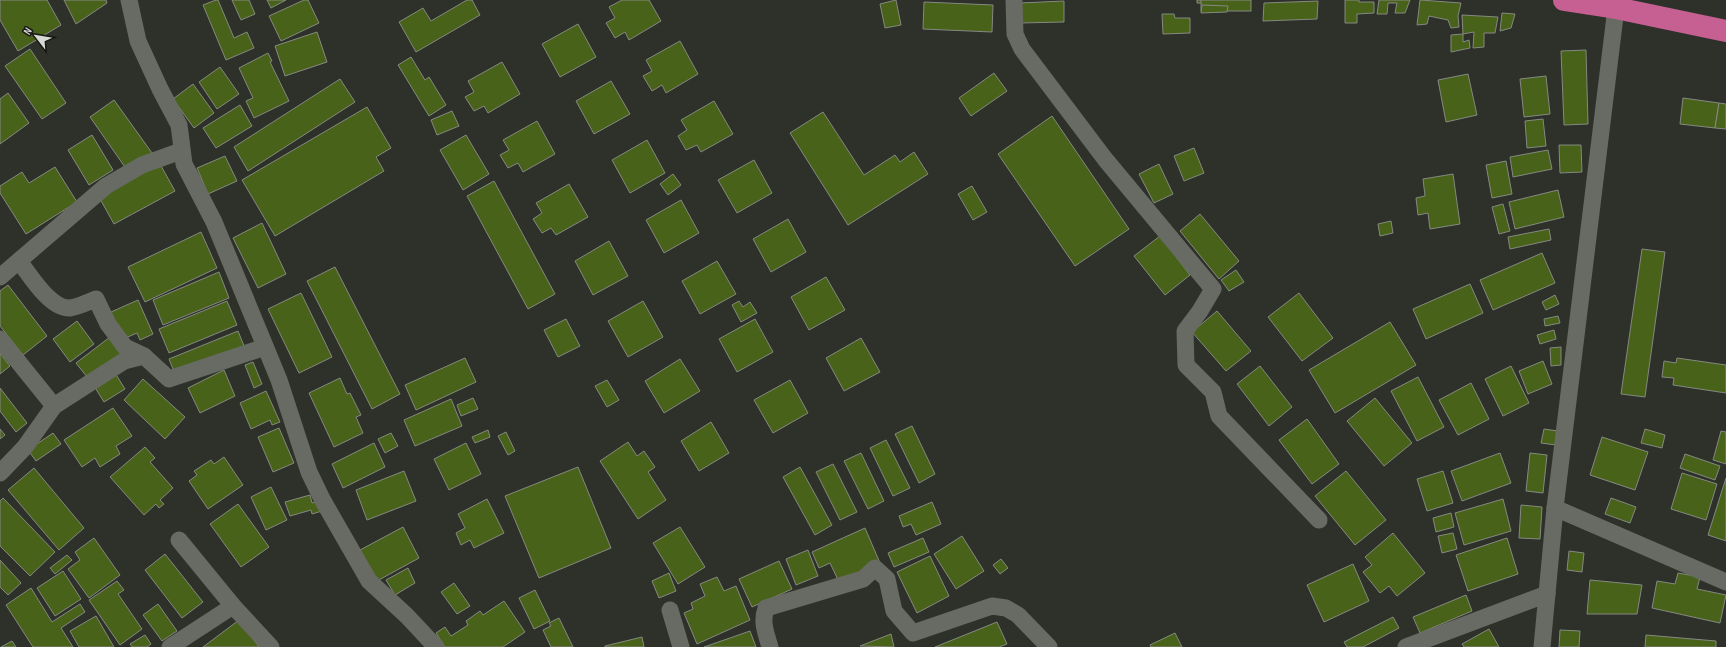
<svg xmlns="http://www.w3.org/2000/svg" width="1726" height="647" viewBox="0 0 1726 647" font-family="'Sofia Sans Condensed',sans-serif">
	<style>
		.building { fill: #48621a; stroke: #858981 }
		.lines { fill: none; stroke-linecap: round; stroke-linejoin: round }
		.street { stroke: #686b63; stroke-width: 17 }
		.highway { stroke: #c66093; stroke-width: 22 }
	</style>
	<rect width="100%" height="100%" fill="#2e312a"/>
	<g class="building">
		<polygon points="0,0 47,0 61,25 18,51 0,20"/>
		<polygon points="64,0 106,0 107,3 76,24"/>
		<polygon points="216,0 218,0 234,38 247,32 254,48 226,60 203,5"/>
		<polygon points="232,0 249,0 255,14 241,20"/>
		<polygon points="267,0 286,0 271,8"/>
		<polygon points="304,0 308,0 319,23 281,41 269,16"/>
		<polygon points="467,0 472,0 480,15 416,52 399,22 423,8 431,21"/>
		<polygon points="622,0 649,0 661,21 629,40 625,32 615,38 606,23 615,18 609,7"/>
		<polygon points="896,0 901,25 885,28 880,4"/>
		<polygon points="1197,0 1229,0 1228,4 1197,3"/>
		<rect x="1201" y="0" width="50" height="11"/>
		<polygon points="1345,0 1359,0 1359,2 1374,2 1374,13 1357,14 1357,23 1345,23"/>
		<polygon points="1379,0 1410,0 1405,13 1395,13 1397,3 1388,3 1387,14 1377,14"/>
		<polygon points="1420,0 1461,3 1458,16 1459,27 1451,28 1448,20 1429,16 1427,24 1417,25"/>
		<polygon points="1064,1 1064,22 1020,23 1020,3"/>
		<polygon points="1318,1 1317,19 1263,21 1264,3"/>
		<polygon points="924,2 993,5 992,32 923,29"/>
		<polygon points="1202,5 1228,6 1227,12 1201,13"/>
		<polygon points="1502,13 1515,14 1511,28 1500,31"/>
		<polygon points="1162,14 1174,14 1175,18 1190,18 1190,33 1163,34"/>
		<polygon points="1462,15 1498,17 1495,33 1484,33 1484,47 1473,48 1474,32 1463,34"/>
		<polygon points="578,24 596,57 560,77 542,44"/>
		<polygon points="317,32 327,62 285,76 275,46"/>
		<polygon points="1463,34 1463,42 1469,40 1470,48 1451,52 1451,35"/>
		<polygon points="680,41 698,74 666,93 662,85 652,91 643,76 652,71 646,60"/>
		<polygon points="30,49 66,103 42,119 5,66"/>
		<polygon points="1586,50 1588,124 1564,125 1561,51"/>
		<polygon points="268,53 272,61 270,62 289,101 254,118 246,101 253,98 239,68"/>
		<polygon points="411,57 425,80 429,77 446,105 429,116 398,65"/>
		<polygon points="502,62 520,94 488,113 484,106 474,111 465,97 474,92 468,81"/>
		<polygon points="220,67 239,94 217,109 199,82"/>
		<polygon points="994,73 1007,91 971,116 959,98"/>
		<polygon points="1468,74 1477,115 1446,122 1438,80"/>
		<polygon points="1546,76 1550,114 1524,117 1520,79"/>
		<polygon points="340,79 355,102 248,171 234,147"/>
		<polygon points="611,81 630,114 594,134 576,101"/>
		<polygon points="193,84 214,113 194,128 173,99"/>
		<polygon points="8,93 29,123 0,144 0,99"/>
		<polygon points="1683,98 1719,103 1715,128 1680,124"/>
		<polygon points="114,100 152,153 127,170 90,117"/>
		<polygon points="714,101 733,134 701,152 697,145 686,150 678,136 687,130 681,120"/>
		<polygon points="1719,103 1726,104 1726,129 1715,128"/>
		<polygon points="240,105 252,126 216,148 203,128"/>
		<polygon points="367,107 391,148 376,157 384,171 275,236 242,180"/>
		<polygon points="452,111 459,126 437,135 431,120"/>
		<polygon points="823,112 864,175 895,155 900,162 914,152 928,174 848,225 790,133"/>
		<polygon points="1052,116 1129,229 1075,266 998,154"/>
		<polygon points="1543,119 1546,146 1527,148 1525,121"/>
		<polygon points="537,121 555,154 523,172 518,163 508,168 500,155 509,150 503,140"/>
		<polygon points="92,135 113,170 89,185 68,150"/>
		<polygon points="466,135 489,174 463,190 440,150"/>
		<polygon points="647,140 665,173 630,193 612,160"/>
		<polygon points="1559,145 1581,145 1582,172 1560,173"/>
		<polygon points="1194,148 1204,173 1184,181 1174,156"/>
		<polygon points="1548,150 1552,169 1513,177 1510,157"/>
		<polygon points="225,156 237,181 208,194 197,168"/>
		<polygon points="754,160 772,193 737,213 718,180"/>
		<polygon points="1506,161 1512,194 1492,198 1486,165"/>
		<polygon points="160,164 175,191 114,224 99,197"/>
		<polygon points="1159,164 1173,194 1154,203 1139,174"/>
		<polygon points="55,167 77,202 26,234 0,193 0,186 22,172 29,183"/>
		<polygon points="673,174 681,185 668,195 660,184"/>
		<polygon points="1453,174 1460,224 1430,229 1428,213 1418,215 1416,198 1425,196 1423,179"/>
		<polygon points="494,181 555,294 528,309 467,196"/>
		<polygon points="569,184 588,217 556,235 551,228 542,233 533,219 542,213 536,203"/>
		<polygon points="972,186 987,212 973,220 958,194"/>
		<polygon points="1558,190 1564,217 1515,229 1509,202"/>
		<polygon points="681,200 699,233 664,253 646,220"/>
		<polygon points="1503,204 1510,231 1499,234 1492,207"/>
		<polygon points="1200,214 1239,261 1219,279 1180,231"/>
		<polygon points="788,219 806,252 771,272 753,239"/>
		<polygon points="1391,221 1393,233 1380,236 1378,224"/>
		<polygon points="262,223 286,274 258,288 233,238"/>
		<polygon points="1549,229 1551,240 1510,249 1508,237"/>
		<polygon points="201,232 217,268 145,302 128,267"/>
		<polygon points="1160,236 1190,275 1165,295 1134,256"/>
		<polygon points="609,241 628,276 593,295 575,261"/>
		<polygon points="1642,249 1665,252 1645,397 1621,394"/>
		<polygon points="1542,253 1555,283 1493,310 1480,280"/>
		<polygon points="717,261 736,294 700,314 682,281"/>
		<polygon points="335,267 400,394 372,409 307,281"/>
		<polygon points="1236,270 1244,282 1229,291 1221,280"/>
		<polygon points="219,272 229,298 163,325 153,300"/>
		<polygon points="826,277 845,310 809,330 791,297"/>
		<polygon points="1470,284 1483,313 1426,339 1413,309"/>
		<polygon points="8,285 47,336 23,355 0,326 0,291"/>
		<polygon points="301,293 332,357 299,373 268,309"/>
		<polygon points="1299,293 1333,338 1302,361 1268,317"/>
		<polygon points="1555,295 1559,304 1546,310 1542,302"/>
		<polygon points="138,300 153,334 140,340 137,333 123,339 111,312"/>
		<polygon points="227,301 237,325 169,353 159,329"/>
		<polygon points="643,301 663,337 628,357 608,321"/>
		<polygon points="739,301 743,307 750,302 757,313 741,322 732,305"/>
		<polygon points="1217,311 1251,351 1226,371 1192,332"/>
		<polygon points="1558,316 1560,323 1545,326 1544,319"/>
		<polygon points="566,319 580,346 558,357 544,330"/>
		<polygon points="755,319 773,352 737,372 719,339"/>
		<polygon points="77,321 94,344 70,362 53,339"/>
		<polygon points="1390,322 1416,365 1335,413 1309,370"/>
		<polygon points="1554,330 1556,339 1540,344 1537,335"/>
		<polygon points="238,331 244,346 175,374 169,359"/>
		<polygon points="110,337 125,356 91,382 76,363"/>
		<polygon points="861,338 880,372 844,391 826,358"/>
		<polygon points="1561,347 1561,365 1551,366 1550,348"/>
		<polygon points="0,353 10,366 0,374"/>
		<polygon points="465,358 476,382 416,410 405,385"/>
		<polygon points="1677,358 1726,365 1726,393 1673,385 1674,378 1662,377 1664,361 1676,363"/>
		<polygon points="680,359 700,391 664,413 645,381"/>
		<polygon points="1543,361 1552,384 1528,394 1519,371"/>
		<polygon points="253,362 262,384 254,388 245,365"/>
		<polygon points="1260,366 1292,407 1269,426 1237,384"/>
		<polygon points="1511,366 1529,403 1503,416 1485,379"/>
		<polygon points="224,370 235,396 200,413 188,388"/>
		<polygon points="115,373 125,389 104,402 94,386"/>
		<polygon points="1418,377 1444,427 1417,441 1391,391"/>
		<polygon points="340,378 347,394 350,393 361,415 356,417 363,433 334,447 309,393"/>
		<polygon points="143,379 185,417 165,439 124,400"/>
		<polygon points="607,380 619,400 607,407 595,386"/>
		<polygon points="790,380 808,413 773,433 754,400"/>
		<polygon points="1471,383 1489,419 1458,435 1439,400"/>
		<polygon points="0,388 27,423 16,432 0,411"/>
		<polygon points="266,391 280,422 272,425 270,420 251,429 240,403"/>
		<polygon points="473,398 478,409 461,416 457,405"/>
		<polygon points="1375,398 1412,443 1384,466 1347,421"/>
		<polygon points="451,399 462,426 415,446 404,420"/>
		<polygon points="113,408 132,436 116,446 120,454 100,467 95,458 82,467 64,440"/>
		<polygon points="1307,419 1339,464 1312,484 1279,440"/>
		<polygon points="711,422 729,453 699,471 681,441"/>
		<polygon points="912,426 935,474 919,483 895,434"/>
		<polygon points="279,428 294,463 273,472 258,437"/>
		<polygon points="0,429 5,435 0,439"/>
		<polygon points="1544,429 1558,431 1556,445 1541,443"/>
		<polygon points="1645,429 1665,435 1662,448 1641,443"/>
		<polygon points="488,430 490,437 475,443 472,437"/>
		<polygon points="1721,431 1726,432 1726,464 1713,460"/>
		<polygon points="506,432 515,451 508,455 498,436"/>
		<polygon points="53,433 61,444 36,461 28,450"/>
		<polygon points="391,433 398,446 385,453 378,439"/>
		<polygon points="1602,437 1648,452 1635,490 1590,475"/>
		<polygon points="886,440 910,488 893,496 870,448"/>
		<polygon points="628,442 637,456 644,451 655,467 648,472 666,500 638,519 600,461"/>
		<polygon points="374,443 385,467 343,488 332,464"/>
		<polygon points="466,443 481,474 449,490 434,459"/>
		<polygon points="145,447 155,458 150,462 173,488 160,500 164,504 159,508 156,504 144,515 110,477"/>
		<polygon points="861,453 884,501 868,509 844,461"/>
		<polygon points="1500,453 1511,483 1462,501 1451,471"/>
		<polygon points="1530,453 1547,455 1543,493 1526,491"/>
		<polygon points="1685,454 1720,466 1715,480 1680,468"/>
		<polygon points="224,457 243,485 208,509 189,481 197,475 194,471 211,460 214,464"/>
		<polygon points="833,464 857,512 840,520 816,472"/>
		<polygon points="578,467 611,548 539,578 505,496"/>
		<polygon points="800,467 832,525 815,535 783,477"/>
		<polygon points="34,468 84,528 59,550 8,490"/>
		<polygon points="404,471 416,501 367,520 356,490"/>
		<polygon points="1346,471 1386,520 1355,545 1315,496"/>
		<polygon points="1443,471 1453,503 1427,511 1417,479"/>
		<polygon points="1682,473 1717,484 1706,520 1671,509"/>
		<polygon points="1726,478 1726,541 1708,535"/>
		<polygon points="271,487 287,520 266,530 251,497"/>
		<polygon points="310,495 312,503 319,501 322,511 312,514 311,510 290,516 285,502"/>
		<polygon points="3,498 55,552 30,576 0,546 0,501"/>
		<polygon points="1611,498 1636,507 1630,523 1605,514"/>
		<polygon points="487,499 504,533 474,548 470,540 461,545 456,533 465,528 458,514"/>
		<polygon points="1503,499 1511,531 1464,545 1455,513"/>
		<polygon points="932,502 941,524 916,535 911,524 903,527 899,516"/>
		<polygon points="238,504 269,547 241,567 210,524"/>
		<polygon points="1521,505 1542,507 1540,539 1519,538"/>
		<polygon points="1451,513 1454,527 1436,532 1433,518"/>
		<polygon points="403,527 419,558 377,581 360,550"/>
		<polygon points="680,527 705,567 678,584 653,543"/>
		<polygon points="865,528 880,563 839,582 830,563 819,568 812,552"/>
		<polygon points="1393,533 1425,573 1397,596 1389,586 1380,593 1363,572 1372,565 1365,557"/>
		<polygon points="1453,533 1457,549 1442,553 1438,536"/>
		<polygon points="962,536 984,571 956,589 934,554"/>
		<polygon points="94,538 120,575 89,598 68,569 80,560 75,552"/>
		<polygon points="923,538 929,552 894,567 888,553"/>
		<polygon points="1507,538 1518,574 1468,591 1456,555"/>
		<polygon points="808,550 818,576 796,585 786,559"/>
		<polygon points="1569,551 1584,553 1582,572 1567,570"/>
		<polygon points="165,554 203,602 182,618 145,570"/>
		<polygon points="67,555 72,560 55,574 50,568"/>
		<polygon points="930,556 949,596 917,613 897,572"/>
		<polygon points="1001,559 1008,568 1000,574 993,565"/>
		<polygon points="0,560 21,583 8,595 0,587"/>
		<polygon points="779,561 792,589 752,607 739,579"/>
		<polygon points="1353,564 1369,601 1324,622 1307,585"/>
		<polygon points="408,568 415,583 395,595 386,580"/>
		<polygon points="63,571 81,599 55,616 37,588"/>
		<polygon points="669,573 676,591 659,598 652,581"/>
		<polygon points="1678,573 1700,577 1697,589 1726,595 1720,623 1652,608 1657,581 1675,584"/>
		<polygon points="717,577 724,591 736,586 750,620 697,644 684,613 693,609 691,603 705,596 700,584"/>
		<polygon points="1590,580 1642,585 1637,614 1587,614"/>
		<polygon points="117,581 124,590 118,594 142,629 120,645 89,600"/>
		<polygon points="454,583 470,606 457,614 441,592"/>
		<polygon points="31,588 52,622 80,604 85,612 61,628 73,647 33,647 6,605"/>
		<polygon points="535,590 550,621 534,629 519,598"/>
		<polygon points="1466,595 1472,611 1420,633 1413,617"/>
		<polygon points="504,601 525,632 503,647 445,647 436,633 445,627 451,636 468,625 466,621 480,611 483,615"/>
		<polygon points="158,604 177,631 162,641 143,615"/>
		<polygon points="96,616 114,647 79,647 70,631"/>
		<polygon points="1393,617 1399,628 1363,647 1347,647 1344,642"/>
		<polygon points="559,618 573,647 551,647 543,630 551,626 549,623"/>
		<polygon points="239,620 259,647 203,647"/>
		<polygon points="997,622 1007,644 999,647 935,647"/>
		<polygon points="1489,629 1499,647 1464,647 1462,644"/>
		<polygon points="1560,630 1580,631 1579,647 1559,647"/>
		<polygon points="750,631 756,647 704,647"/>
		<polygon points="1175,633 1182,647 1151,647 1150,645"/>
		<polygon points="891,634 894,647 860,646"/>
		<polygon points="145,635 151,644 147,647 132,647 130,644"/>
		<polygon points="1646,635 1716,641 1716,647 1645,647"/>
		<polygon points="642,637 644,647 605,647 605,646"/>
		<polygon points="12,641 16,647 1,647"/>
	</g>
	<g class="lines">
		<g class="street">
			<polyline points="129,0 138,41 160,89 179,125 184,164 214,222 279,380 309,472 322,499 369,581 407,616 436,647"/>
			<polyline points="1014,0 1015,34 1022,49 1105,159 1213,289 1200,311 1185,331 1186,365 1213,392 1219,416 1319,520"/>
			<path d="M19,261C30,275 50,309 70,308C78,307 88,302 96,299L108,324L125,347L144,356L169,379L265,347"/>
			<polyline points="0,277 106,186 142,165 181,151"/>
			<polyline points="0,339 54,406"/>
			<polyline points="0,473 25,447 54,406 124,361 144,356"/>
			<polyline points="1555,508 1726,582"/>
			<polyline points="179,540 233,606 271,647"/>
			<polyline points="670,610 681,647"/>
			<polyline points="170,647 233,606"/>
			<path d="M770,647C766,633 761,622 766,608L863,579L875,568L887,579L894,611L913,633L992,606L1006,608L1018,615L1049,647"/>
			<polyline points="1406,647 1547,594"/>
			<polyline points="1542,647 1555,508 1616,8"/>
		</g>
		<polyline class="highway" points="1564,0 1616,8 1726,31"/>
	</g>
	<g transform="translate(36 36) rotate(301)" stroke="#171815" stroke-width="3" paint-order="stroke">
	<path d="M0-3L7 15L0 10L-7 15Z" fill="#d7d9d5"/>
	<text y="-6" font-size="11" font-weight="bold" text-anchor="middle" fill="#d7d9d5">N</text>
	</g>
</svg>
